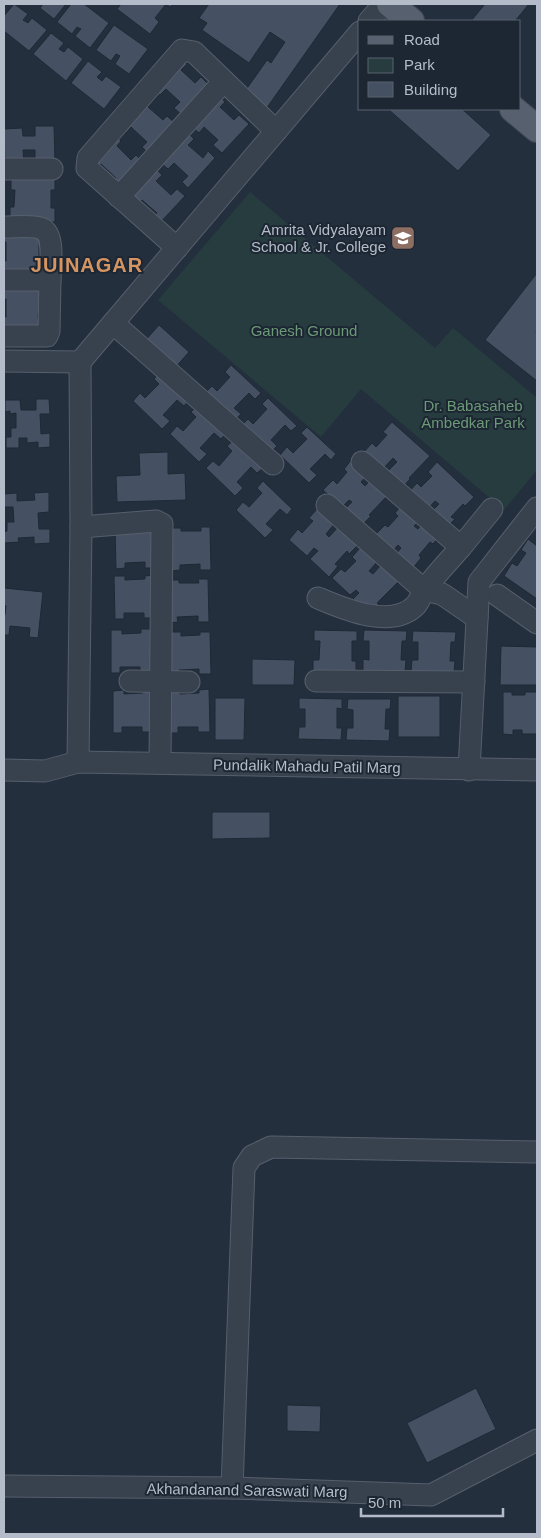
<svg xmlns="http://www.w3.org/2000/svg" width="541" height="1538" viewBox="0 0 541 1538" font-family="Arial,sans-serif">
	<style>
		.green { fill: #263c3f }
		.building { fill: #455162; stroke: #1f2835 }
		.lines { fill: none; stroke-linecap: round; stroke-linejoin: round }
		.minor-casing { stroke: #565f6c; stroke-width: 23 }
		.major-casing { stroke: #414a57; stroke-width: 28 }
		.minor { stroke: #38414e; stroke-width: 21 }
		.major { stroke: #56606e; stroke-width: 26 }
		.labels { text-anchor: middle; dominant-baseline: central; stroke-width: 4; stroke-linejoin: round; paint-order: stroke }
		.poi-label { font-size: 15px; fill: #b4bcc9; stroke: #1d2633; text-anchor: end }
		.park-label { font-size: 15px; fill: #6b9a76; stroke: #1d2633 }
		.street-label { font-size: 15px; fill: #b4bcc9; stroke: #1d2633 }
		.district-label { font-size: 20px; font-weight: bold; letter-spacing: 1px; fill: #d59563; stroke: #1d2633 }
	</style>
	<rect width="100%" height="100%" fill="#242f3e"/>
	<polygon class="green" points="250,192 435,348 453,328 537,398 537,470 504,510 361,389 321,437 158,300"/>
	<g class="building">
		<polygon points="14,4 28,14 23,20 28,23 32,18 47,30 29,51 4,31 4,16"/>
		<polygon points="43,4 66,4 54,19 40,8"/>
		<polygon points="71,4 84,4 109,23 90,48 75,36 81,29 77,27 72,34 57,22"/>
		<polygon points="121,4 173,4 170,7 166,4 155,18 159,22 150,34 117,9"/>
		<polygon points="209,4 340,4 266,109 243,94 267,60 271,63 285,42 270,32 249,63 202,30 207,23 199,18"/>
		<polygon points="485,4 529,4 515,21 471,21"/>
		<polygon points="114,25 148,49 129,74 115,64 120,56 116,54 111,61 96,50"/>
		<polygon points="51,33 64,43 59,49 64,52 68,47 83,59 66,81 33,54"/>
		<polygon points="179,57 187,64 181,70 195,83 201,77 209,85 182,115 174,108 180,102 166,89 160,95 151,86"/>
		<polygon points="88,61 102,72 97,77 102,81 106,76 121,87 104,109 71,83"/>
		<polygon points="218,95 225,102 220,107 234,120 239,115 249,124 222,153 213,145 218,140 204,127 199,133 190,125"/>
		<polygon points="146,97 152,102 148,107 163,120 167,116 176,124 148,153 142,147 147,142 131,127 126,133 119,127"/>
		<polygon points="388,109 462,109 491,135 458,171"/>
		<polygon points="35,126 54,126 55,163 35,163 35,150 23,150 24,164 5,165 4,129 22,128 23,136 35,136"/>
		<polygon points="188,133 194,139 188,145 203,158 208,151 215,158 188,188 182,182 188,176 174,163 168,169 161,163"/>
		<polygon points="115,135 121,141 117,146 131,160 136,155 142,161 115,190 109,184 116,178 101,164 95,170 88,164"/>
		<polygon points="156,169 162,175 156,181 171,195 177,189 185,196 156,227 150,221 157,213 142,200 135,208 127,200"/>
		<polygon points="11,179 55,179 55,190 51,190 51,208 55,208 55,222 10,222 10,207 14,207 15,190 11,190"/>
		<polygon points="4,232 44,232 44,242 39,243 39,261 43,261 43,274 4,274 4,261 6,261 6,242 4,242"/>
		<polygon points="537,273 537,330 536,333 537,334 537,381 485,340"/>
		<polygon points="4,287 44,287 44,300 39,300 38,319 44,319 44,331 4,331 4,317 6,317 6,299 4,299"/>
		<polygon points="159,325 189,352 174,369 144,342"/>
		<polygon points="231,365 261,393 255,399 249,393 234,408 241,414 233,422 204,394 212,386 217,391 230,377 225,372"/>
		<polygon points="160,372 189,400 184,406 177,400 163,415 170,421 162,429 133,401 140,393 145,398 159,384 154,379"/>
		<polygon points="268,398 297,426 291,431 285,425 271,440 277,446 269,454 240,427 248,419 253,424 267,409 262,404"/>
		<polygon points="36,399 49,399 50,414 40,414 41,434 50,433 50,447 38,448 38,442 27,443 27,438 19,438 19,448 6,448 6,437 11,437 11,428 16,428 16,413 10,414 10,411 5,412 5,400 20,400 21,410 36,410"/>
		<polygon points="197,406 226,433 221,439 214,433 200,448 207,454 199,462 170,434 177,426 183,431 196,417 191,412"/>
		<polygon points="392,422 430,456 409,478 410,479 401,489 385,474 397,462 393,458 381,471 362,454 372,443 376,447 387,435 383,432"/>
		<polygon points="307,427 336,454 331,460 325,454 310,469 317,475 309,483 280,455 287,447 293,453 307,439 301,433"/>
		<polygon points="234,440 263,468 257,473 251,467 237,482 243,488 235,496 206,468 213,461 219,466 232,451 227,446"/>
		<polygon points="168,452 168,474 185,473 186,500 117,502 116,476 140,475 139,453"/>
		<polygon points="353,458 369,473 361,482 365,486 373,477 390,493 369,515 371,516 361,526 344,510 352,502 349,500 342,507 323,490 333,480 337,484 347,472 344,469"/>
		<polygon points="437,462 474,497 465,506 463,504 451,517 455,519 445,529 429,514 439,504 435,501 426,511 407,494 417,483 421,487 432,476 428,472"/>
		<polygon points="263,481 292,509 287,515 280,509 266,524 273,530 265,538 236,510 243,502 249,507 262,493 257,488"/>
		<polygon points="49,492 49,512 38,513 39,529 50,529 50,543 34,544 34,537 18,538 19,542 4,543 4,532 7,531 7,522 14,522 13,507 4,507 4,494 17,493 17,501 35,500 34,493"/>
		<polygon points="404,502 422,518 414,526 418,529 425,521 441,534 433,544 430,542 419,555 421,558 413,568 396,554 401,548 398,545 393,551 375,535 385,525 388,527 398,516 395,513"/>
		<polygon points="318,508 335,523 326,534 329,537 339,526 358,545 349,554 347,551 335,564 338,566 329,577 310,559 318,551 314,548 307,556 289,540 298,529 302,533 313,521 309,518"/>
		<polygon points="155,525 156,568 145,568 145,562 125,563 125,568 116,569 115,526"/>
		<polygon points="201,527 210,527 211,570 200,570 200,564 180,565 180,570 171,571 170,528 181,528 181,531 201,531"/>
		<polygon points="528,539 537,546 537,599 504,576 512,563 517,566 526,553 521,550"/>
		<polygon points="361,547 377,562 369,571 373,574 381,565 398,582 377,603 379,604 370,614 353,599 359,593 356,590 350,595 332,578 341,569 345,572 356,561 352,557"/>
		<polygon points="154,575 155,618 144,618 144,613 124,613 124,619 115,619 114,576 125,576 125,580 145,579 145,576"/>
		<polygon points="198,579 208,579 209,622 198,622 198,616 177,617 178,622 169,623 168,580 179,580 179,583 199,583"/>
		<polygon points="4,588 43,592 38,638 29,637 30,628 10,626 9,635 4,635 4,614 5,615 6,606 4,605"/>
		<polygon points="141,629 151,629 152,672 140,672 140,667 120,667 120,673 111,673 111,630 122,630 122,634 141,633"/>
		<polygon points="314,630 357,631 357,641 352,641 352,661 356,661 356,672 313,671 313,660 319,660 320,641 314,641"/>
		<polygon points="364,630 407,631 406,641 402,641 401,660 406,660 405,672 363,671 363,659 369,660 369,641 363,641"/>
		<polygon points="413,631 456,632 455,642 451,642 450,661 455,661 454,673 411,672 412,660 418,660 418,642 412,642"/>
		<polygon points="169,632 181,632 181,636 200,635 200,632 210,632 211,674 199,674 199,669 179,670 179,675 170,675"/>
		<polygon points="501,646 537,647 537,685 500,685"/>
		<polygon points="252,659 295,660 294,685 252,685"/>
		<polygon points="209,689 210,732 198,732 198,727 178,727 178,733 169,733 168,690 179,690 180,694 199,693 199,690"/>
		<polygon points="124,690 124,694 143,693 143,690 153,690 154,732 142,732 142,727 122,727 122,733 113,733 113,691"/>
		<polygon points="503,692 512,692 512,695 525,695 525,692 537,692 537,734 522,734 522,730 513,730 513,735 503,734"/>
		<rect x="398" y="696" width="42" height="41"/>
		<polygon points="215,698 245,698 244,740 215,740"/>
		<polygon points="299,698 342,699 342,709 337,708 337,728 342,728 341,740 298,739 299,727 305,727 305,709 299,709"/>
		<polygon points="348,699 391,699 390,709 386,709 385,729 390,729 389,741 346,740 347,728 353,728 353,710 347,709"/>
		<polygon points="212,812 270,812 270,838 212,839"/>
		<polygon points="476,1388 496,1429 427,1463 407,1423"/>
		<polygon points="287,1405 321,1406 320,1432 287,1431"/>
	</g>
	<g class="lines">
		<defs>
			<g id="minor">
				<polyline points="369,21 384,4"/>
				<polyline points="4,169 52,169"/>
				<polyline points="119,197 224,81"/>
				<path d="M4,227C14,227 31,225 40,228C56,232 50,268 50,280"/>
				<polyline points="177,248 87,168 88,158 182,50 194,52 276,131"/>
				<polyline points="4,280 50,280 49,331 47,336 4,336"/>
				<polyline points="113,323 273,464"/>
				<polyline points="4,361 80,362 360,32"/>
				<polyline points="327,505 424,590 442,594 477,618"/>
				<polyline points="81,527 156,521 162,524 160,763"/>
				<polyline points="461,547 492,509"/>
				<polyline points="497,595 537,623"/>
				<path d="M318,598C344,609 392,630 416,605C420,600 422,593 426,588C436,574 449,561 461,547L362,462"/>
				<polyline points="130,681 189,682"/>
				<polyline points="316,681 474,682"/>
				<polyline points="78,762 81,527 80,362"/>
				<polyline points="4,770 45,771 78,762 537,770"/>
				<polyline points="469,770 479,582 537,508"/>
				<polyline points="4,1486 232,1488 431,1495 537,1440"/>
				<polyline points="232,1488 244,1168 252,1156 271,1147 537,1152"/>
			</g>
			<g id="major">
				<polyline points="390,4 411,21"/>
				<polyline points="513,109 537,129"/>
			</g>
		</defs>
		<use href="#minor" class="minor-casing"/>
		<use href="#major" class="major-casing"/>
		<use href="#minor" class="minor"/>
		<use href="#major" class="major"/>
	</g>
	<defs>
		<symbol id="school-square" viewBox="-11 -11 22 22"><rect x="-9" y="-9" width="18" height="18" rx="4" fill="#8d6e63" stroke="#1d2633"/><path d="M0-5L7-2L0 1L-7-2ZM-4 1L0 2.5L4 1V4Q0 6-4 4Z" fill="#fff"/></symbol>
	</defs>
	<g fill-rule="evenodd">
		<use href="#school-square" x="389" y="224" width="28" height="28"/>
	</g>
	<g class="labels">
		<g class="poi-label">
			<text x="386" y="229">Amrita Vidyalayam<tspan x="386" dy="17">School &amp; Jr. College</tspan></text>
		</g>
		<g class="park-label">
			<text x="304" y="330">Ganesh Ground</text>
			<text x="473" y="405">Dr. Babasaheb<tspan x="473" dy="17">Ambedkar Park</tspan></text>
		</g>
		<g class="street-label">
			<text transform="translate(307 766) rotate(1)">Pundalik Mahadu Patil Marg</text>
			<text transform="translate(247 1490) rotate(1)">Akhandanand Saraswati Marg</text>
		</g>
		<g class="district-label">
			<text x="87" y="265">JUINAGAR</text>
		</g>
	</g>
	<rect width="541" height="1538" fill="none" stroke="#b4bcc9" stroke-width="10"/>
	<rect x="358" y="20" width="162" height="90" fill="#1d2633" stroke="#59626f"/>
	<rect x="368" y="36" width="25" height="8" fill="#56606e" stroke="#59626f"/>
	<text x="404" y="45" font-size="15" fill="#b4bcc9">Road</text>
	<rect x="368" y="58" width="25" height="15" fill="#263c3f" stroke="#59626f"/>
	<text x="404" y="70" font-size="15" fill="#b4bcc9">Park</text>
	<rect x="368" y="82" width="25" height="15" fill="#455162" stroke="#59626f"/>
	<text x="404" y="95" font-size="15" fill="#b4bcc9">Building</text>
	<path d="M361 1508v8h142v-8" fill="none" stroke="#b4bcc9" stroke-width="2.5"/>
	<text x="368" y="1508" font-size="15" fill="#b4bcc9" stroke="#1d2633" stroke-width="4" paint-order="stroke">50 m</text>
</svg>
